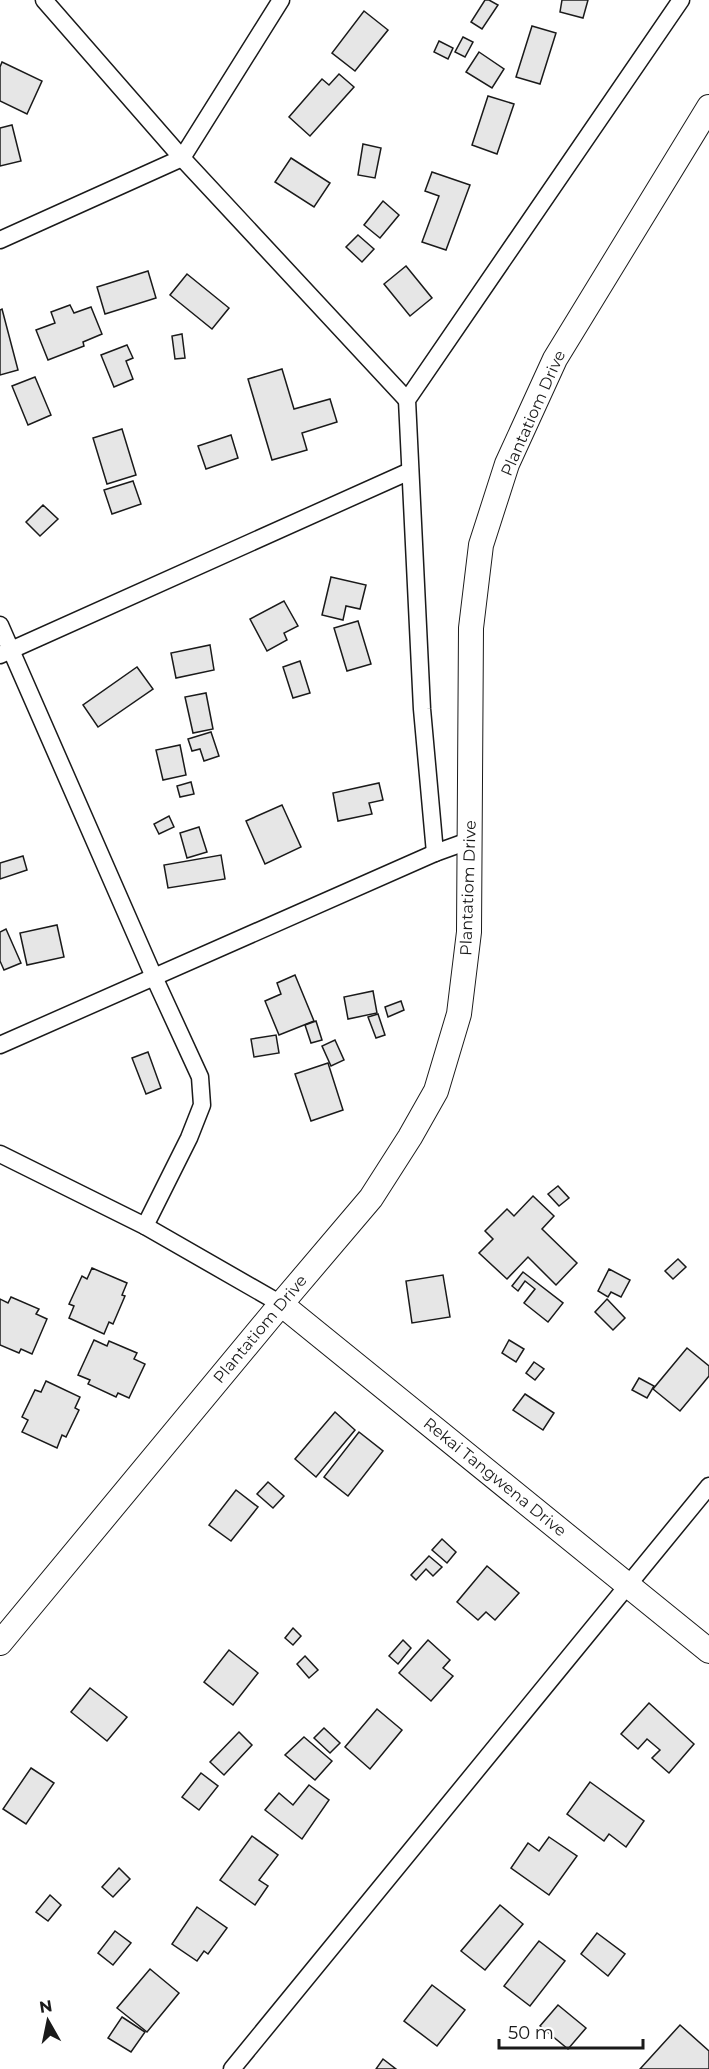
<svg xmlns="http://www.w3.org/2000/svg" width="709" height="2069" viewBox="0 0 709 2069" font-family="Montserrat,sans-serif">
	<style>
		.building { fill: #e6e6e6; stroke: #1a1a1a; stroke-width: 1.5 }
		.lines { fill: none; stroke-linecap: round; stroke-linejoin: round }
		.street-casing { stroke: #1a1a1a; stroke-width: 19 }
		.secondary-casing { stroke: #1a1a1a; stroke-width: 26 }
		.street { stroke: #fff; stroke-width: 16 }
		.secondary { stroke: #fff; stroke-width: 24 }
		.labels { text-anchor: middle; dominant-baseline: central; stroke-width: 4.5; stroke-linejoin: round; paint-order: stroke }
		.street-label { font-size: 16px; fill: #1a1a1a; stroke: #fff }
	</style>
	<rect width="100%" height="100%" fill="#fff"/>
	<g class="building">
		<polygon points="485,0 489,0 498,5 482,29 471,22"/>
		<polygon points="562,0 588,0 583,18 560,12"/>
		<polygon points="364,11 388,30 355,71 332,53"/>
		<polygon points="532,26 556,33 540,84 516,77"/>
		<polygon points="463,37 473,42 465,57 455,52"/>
		<polygon points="439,41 453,48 448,59 434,52"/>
		<polygon points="479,52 504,69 492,88 466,72"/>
		<polygon points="2,62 42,81 27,114 0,101 0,67"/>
		<polygon points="339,74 354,87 310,136 289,117 322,79 329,85"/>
		<polygon points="488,96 514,104 497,154 472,145"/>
		<polygon points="12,125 21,161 0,166 0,128"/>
		<polygon points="363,144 381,148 375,178 358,175"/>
		<polygon points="291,158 330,183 314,207 275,182"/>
		<polygon points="432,172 470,185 446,250 422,242 439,196 425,191"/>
		<polygon points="383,201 399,215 380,238 364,225"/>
		<polygon points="358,235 374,249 362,262 346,247"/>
		<polygon points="406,266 432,298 410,316 384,284"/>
		<polygon points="148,271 156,298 105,314 97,287"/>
		<polygon points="187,274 229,308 212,329 170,295"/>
		<polygon points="70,305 74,313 91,307 102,334 83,342 84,346 48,360 36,330 55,323 51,312"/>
		<polygon points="2,309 18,370 0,375 0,310"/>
		<polygon points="182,334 185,358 175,359 172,336"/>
		<polygon points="127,345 133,358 126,361 133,379 114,387 101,355"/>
		<polygon points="282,369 294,409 330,399 337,422 302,433 307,450 272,460 248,379"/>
		<polygon points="35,377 51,415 28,425 12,386"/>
		<polygon points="122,429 136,475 107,484 93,438"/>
		<polygon points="231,435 238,458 206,469 198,446"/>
		<polygon points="133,481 141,504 112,514 104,490"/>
		<polygon points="43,505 58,519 40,536 26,522"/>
		<polygon points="331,577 366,585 360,609 346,606 343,620 322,615"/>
		<polygon points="284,601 298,626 284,633 287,640 267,651 250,619"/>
		<polygon points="358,621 371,664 347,671 334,628"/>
		<polygon points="210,645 214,670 176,678 171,653"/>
		<polygon points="300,661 310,693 293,698 283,667"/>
		<polygon points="137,667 153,689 98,727 83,705"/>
		<polygon points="206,693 213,729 193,733 185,697"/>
		<polygon points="211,732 219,756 204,761 200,749 192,751 188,739"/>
		<polygon points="180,745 186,775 163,780 156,750"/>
		<polygon points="191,782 194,794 180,797 177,786"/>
		<polygon points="379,783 383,800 369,803 372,814 338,821 333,793"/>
		<polygon points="282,805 301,847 265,864 246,821"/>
		<polygon points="169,816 174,827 159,834 154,824"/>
		<polygon points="199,827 207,852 187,858 180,833"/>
		<polygon points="221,855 225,879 168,888 164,865"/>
		<polygon points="23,856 27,870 0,879 0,863"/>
		<polygon points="57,925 64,957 27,965 20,933"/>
		<polygon points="6,929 21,963 4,970 0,961 0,932"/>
		<polygon points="295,975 314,1021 279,1035 265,1001 281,994 277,983"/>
		<polygon points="373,991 377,1013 348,1019 344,997"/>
		<polygon points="401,1001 404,1010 388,1017 385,1007"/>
		<polygon points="378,1014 385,1035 376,1038 368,1017"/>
		<polygon points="316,1021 322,1040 311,1043 305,1025"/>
		<polygon points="276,1035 279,1053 254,1057 251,1039"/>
		<polygon points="335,1040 344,1060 331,1066 322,1046"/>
		<polygon points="148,1052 161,1088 146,1094 132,1058"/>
		<polygon points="328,1063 343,1110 311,1121 295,1074"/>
		<polygon points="558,1186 569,1198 559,1206 548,1194"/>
		<polygon points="533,1196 554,1216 542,1229 577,1263 556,1285 528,1257 507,1279 479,1253 493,1239 485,1231 507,1209 514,1216"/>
		<polygon points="678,1259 686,1267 673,1279 665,1271"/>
		<polygon points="92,1268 127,1283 122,1295 125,1296 113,1324 109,1322 104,1334 69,1318 74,1306 69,1304 82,1276 87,1279"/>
		<polygon points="609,1269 630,1280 621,1297 611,1292 608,1297 598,1291"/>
		<polygon points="523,1272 563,1303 548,1322 524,1303 535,1289 525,1281 518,1291 512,1286"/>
		<polygon points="443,1275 450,1317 412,1323 406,1281"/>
		<polygon points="11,1297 39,1309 36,1314 47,1319 32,1354 21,1349 19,1353 0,1345 0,1299 8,1303"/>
		<polygon points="607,1299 625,1318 613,1330 595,1312"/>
		<polygon points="94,1340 107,1346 109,1341 137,1353 134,1359 145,1364 129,1398 118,1393 116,1397 88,1384 90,1380 78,1375"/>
		<polygon points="509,1340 524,1349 516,1362 502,1353"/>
		<polygon points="687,1348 709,1366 709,1376 680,1411 653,1389"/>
		<polygon points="534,1362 544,1369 535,1380 526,1373"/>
		<polygon points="639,1378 654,1386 647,1398 632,1390"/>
		<polygon points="46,1381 80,1397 75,1408 79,1410 66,1437 62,1435 57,1448 22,1432 28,1420 22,1417 35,1390 41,1392"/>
		<polygon points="525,1394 554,1413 543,1430 513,1410"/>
		<polygon points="335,1412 355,1430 316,1477 295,1459"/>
		<polygon points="359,1432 383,1451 348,1496 324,1477"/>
		<polygon points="268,1482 284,1496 273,1508 257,1494"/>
		<polygon points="236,1490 258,1507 231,1541 209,1525"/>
		<polygon points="442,1539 456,1552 447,1563 432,1550"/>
		<polygon points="429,1556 442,1567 433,1576 426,1569 416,1580 411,1575"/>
		<polygon points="487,1566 519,1593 495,1620 486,1612 478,1620 457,1602"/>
		<polygon points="293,1628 301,1636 293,1645 285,1638"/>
		<polygon points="403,1640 411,1648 398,1664 389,1656"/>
		<polygon points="428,1640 450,1660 443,1668 453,1676 431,1701 399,1673"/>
		<polygon points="229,1650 258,1673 233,1705 204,1682"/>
		<polygon points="305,1656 318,1670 309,1678 297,1664"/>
		<polygon points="90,1688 127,1717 107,1741 71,1712"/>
		<polygon points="649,1703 694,1744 669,1773 652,1758 660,1750 647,1739 638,1749 621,1734"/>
		<polygon points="377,1709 402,1730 370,1769 345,1747"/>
		<polygon points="324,1728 340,1743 330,1753 314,1738"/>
		<polygon points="239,1732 252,1745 224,1775 210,1762"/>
		<polygon points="304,1737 332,1761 315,1780 285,1755"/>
		<polygon points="31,1768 54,1783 26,1824 3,1809"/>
		<polygon points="201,1773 218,1786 199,1810 182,1797"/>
		<polygon points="590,1782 644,1821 626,1847 609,1834 604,1841 567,1814"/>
		<polygon points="309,1785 329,1800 302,1839 265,1810 279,1793 293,1805"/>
		<polygon points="252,1836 278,1855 259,1880 268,1886 255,1905 220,1880"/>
		<polygon points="549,1837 577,1856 549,1895 511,1868 528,1843 539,1851"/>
		<polygon points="119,1868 130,1879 113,1897 102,1887"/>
		<polygon points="50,1895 61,1905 48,1921 36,1912"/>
		<polygon points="500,1905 523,1924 485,1970 461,1951"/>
		<polygon points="197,1907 227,1928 208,1954 204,1951 197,1961 172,1944"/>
		<polygon points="115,1931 131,1943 113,1965 98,1953"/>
		<polygon points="597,1933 625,1954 608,1976 581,1954"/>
		<polygon points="539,1941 565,1961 530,2006 504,1986"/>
		<polygon points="150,1969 179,1993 147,2032 117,2008"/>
		<polygon points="432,1985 465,2010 437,2046 404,2021"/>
		<polygon points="558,2005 586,2028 568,2049 540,2026"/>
		<polygon points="122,2017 145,2032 131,2052 108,2038"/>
		<polygon points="680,2025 709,2051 709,2069 640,2069"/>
		<polygon points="383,2059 396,2069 376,2069"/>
	</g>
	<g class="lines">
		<defs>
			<g id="street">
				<polyline points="44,0 182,158 407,400"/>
				<polyline points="0,240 182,158 281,0"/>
				<polyline points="0,625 154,977 200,1077 202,1105 189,1138 145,1226"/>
				<polyline points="0,655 410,471"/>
				<polyline points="471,840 435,853 422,709 407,400 681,0"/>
				<polyline points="0,1045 435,853"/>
				<polyline points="0,1154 145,1226 281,1304"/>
				<polyline points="232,2069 709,1486"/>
			</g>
			<g id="secondary">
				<polyline points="281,1304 709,1651"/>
				<polyline points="0,1643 281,1304 371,1198 410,1137 436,1091 459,1014 469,932 471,628 481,545 507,464 555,359 709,107"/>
			</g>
		</defs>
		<use href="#street" class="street-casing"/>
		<use href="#secondary" class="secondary-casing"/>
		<use href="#street" class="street"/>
		<use href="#secondary" class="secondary"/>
	</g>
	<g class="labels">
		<g class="street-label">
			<text transform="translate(533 413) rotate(-66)">Plantatiom Drive</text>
			<text transform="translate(468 888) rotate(-88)">Plantatiom Drive</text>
			<text transform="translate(260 1329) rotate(-50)">Plantatiom Drive</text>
			<text transform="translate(495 1477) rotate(39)">Rekai Tangwena Drive</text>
		</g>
	</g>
	<g transform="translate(48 2021) rotate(351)" stroke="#ffffff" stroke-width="4.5" paint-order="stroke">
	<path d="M0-4.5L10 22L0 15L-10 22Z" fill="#1a1a1a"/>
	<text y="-9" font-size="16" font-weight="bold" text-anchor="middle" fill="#1a1a1a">N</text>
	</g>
	<path d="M499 2039v9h144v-9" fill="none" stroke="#1a1a1a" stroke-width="3"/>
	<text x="508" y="2039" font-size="18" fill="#1a1a1a" stroke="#ffffff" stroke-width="4.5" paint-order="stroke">50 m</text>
</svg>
